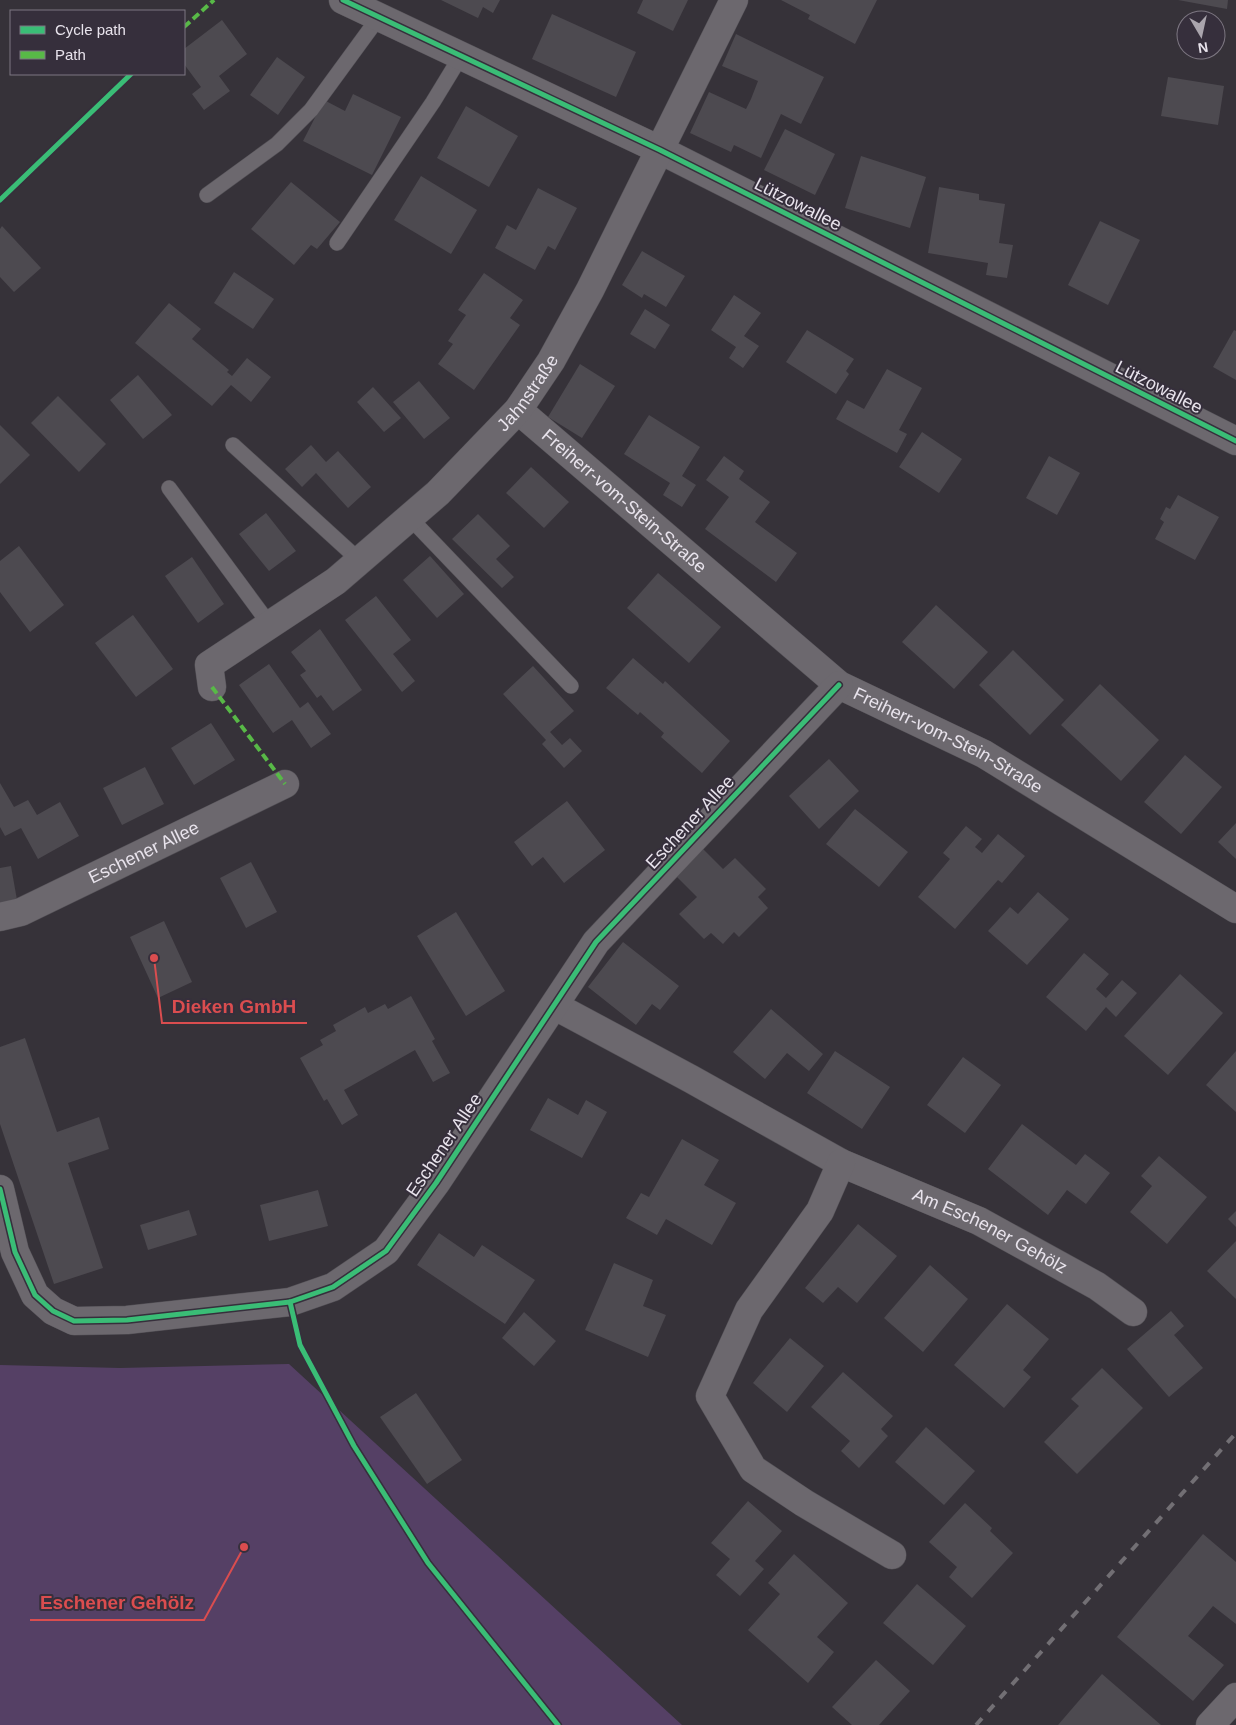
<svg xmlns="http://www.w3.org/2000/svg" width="1236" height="1725" viewBox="0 0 1236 1725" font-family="Arial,sans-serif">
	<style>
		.green { fill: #554065 }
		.building { fill: #4d4a50 }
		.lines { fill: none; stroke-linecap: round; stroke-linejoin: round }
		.lane-casing { stroke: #524f55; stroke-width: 16 }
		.street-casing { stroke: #524f55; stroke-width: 29 }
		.lane { stroke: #6c686e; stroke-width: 15 }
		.street { stroke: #6c686e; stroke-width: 28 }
		.rail { stroke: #726f74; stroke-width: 4; stroke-dasharray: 9 9; stroke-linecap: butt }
		.quiet { stroke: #58b947; stroke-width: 4; stroke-dasharray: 8 4; stroke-linecap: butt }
		.cycleway-casing { stroke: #362f3c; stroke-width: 8 }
		.cycleway { stroke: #3abd76; stroke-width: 5 }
		.labels { text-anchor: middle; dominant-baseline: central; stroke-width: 4; stroke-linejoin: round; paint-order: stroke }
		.street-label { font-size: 18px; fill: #e8e3ec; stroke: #362f3c }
		.leader { fill: none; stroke: #da4d4f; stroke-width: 2 }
		.callout-dot { fill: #da4d4f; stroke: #362f3c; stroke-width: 2 }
		.callout-label { font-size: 19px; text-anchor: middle; font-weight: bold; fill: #da4d4f; stroke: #362f3c; stroke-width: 4; stroke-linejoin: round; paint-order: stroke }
	</style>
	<rect width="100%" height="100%" fill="#363239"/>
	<polygon class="green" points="289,1364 682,1725 0,1725 0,1365 120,1368"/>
	<g class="building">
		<polygon points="441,0 500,0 493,13 483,7 478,18"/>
		<polygon points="643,0 688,0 673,31 637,13"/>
		<polygon points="781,0 877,0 855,44 808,19 810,15"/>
		<polygon points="1178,0 1228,0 1227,9"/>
		<polygon points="552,14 636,52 616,97 532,59"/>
		<polygon points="222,20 247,54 219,76 230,91 204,110 192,94 201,87 184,64 184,49"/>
		<polygon points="736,34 824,77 801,124 781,114 761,158 734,145 731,152 690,133 709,92 746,109 751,99 758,81 722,66"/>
		<polygon points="277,57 305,77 278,115 250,95"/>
		<polygon points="1168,77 1224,86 1218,125 1161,116"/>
		<polygon points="353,94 401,117 372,175 303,141 324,100 345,111"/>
		<polygon points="466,106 518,136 489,187 437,158"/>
		<polygon points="785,129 835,154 815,195 764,170"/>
		<polygon points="861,156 926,177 910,228 845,208"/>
		<polygon points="421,176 477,210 451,254 394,220"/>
		<polygon points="291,182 340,222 317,249 311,245 294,265 251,229"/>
		<polygon points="939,187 979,194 979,200 1005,204 999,243 1013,245 1007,278 986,275 988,263 928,253"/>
		<polygon points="538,188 577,208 555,250 548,246 535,270 495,248 507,225 516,230"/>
		<polygon points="1100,221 1140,240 1108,305 1068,285"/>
		<polygon points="2,226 41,268 14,292 0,277 0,229"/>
		<polygon points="642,251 685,276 666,307 644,294 642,298 622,285"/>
		<polygon points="234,272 274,299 253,329 214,303"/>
		<polygon points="484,273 523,300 510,318 520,325 474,390 438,364 453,344 448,341 466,315 458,310"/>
		<polygon points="734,295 761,313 744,336 759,346 743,368 729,358 736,347 711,330"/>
		<polygon points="169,303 201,329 192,339 229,370 227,372 232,376 247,358 271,377 251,402 231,385 212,406 135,343"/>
		<polygon points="645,309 670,325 655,349 630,334"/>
		<polygon points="807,330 854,359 846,371 849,374 836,394 786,362"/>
		<polygon points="1234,330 1236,331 1236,380 1213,367"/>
		<polygon points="580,364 615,386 582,438 548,417"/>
		<polygon points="887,369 922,388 899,430 907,434 897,453 836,419 847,400 864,409"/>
		<polygon points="138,375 172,415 143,439 110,400"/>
		<polygon points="419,381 450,418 424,439 393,402"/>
		<polygon points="373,387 401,418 384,432 357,402"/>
		<polygon points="58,396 106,444 79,472 31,423"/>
		<polygon points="649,415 700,447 682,476 696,485 682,507 663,495 670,483 624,454"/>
		<polygon points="0,425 30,455 0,484"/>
		<polygon points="922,432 962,459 939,493 899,467"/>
		<polygon points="311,445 326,462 338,451 371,487 348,508 316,473 302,487 285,469"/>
		<polygon points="724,456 744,471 739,479 770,502 755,522 797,553 776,582 705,529 729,497 706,480"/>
		<polygon points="1049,456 1080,473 1057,515 1026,498"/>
		<polygon points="531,467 569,502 544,528 506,493"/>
		<polygon points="1178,495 1219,517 1195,560 1155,539 1164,522 1160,519 1166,507 1170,509"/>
		<polygon points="266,513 296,551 269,571 239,534"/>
		<polygon points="478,514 510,546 496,559 514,577 502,588 452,539"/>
		<polygon points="19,546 64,605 30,632 0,592 0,561"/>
		<polygon points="430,556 464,594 437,618 403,580"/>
		<polygon points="192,557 224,604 198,623 165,576"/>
		<polygon points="658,573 721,627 689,663 627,608"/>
		<polygon points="376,596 411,640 393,654 415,681 402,692 345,620"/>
		<polygon points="936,605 988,652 954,689 902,642"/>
		<polygon points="133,615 173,669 136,697 95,643"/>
		<polygon points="320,629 362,690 333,711 321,695 317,698 300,675 306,671 291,652"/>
		<polygon points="1013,650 1064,700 1030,735 979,685"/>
		<polygon points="633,658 663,684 665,681 730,741 702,773 661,737 664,733 640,712 638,715 606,688"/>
		<polygon points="269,664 300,708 308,702 331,734 311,748 292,720 273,733 239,685"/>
		<polygon points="533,666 574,711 550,732 562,745 570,738 582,751 564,768 542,744 546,740 503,694"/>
		<polygon points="1100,684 1159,740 1121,781 1061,725"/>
		<polygon points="211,723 235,760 194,785 171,748"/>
		<polygon points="1185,755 1222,787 1181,834 1144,802"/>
		<polygon points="829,759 859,791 819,829 789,796"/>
		<polygon points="145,767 164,804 122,825 103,788"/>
		<polygon points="0,783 14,807 28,800 37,815 60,802 79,836 38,859 21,828 5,836 0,827"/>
		<polygon points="567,801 605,850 564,883 543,857 532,866 514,842"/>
		<polygon points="855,809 908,852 879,887 826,844"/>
		<polygon points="1236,823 1236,859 1218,842"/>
		<polygon points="966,826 982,839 975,847 982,853 998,834 1025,856 1002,883 998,880 955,929 918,897 950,859 943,853"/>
		<polygon points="702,848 723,869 735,858 766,889 758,897 768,908 739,937 734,932 723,944 711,933 704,939 679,914 697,897 675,875"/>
		<polygon points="251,862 277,912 246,928 220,878"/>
		<polygon points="11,866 17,900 0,903 0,868"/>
		<polygon points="1038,892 1069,919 1027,965 988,931 1010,907 1018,914"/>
		<polygon points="456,912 505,991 466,1016 417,936"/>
		<polygon points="164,921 192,982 158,998 130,937"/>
		<polygon points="623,942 679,986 660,1010 652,1004 636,1025 588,987"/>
		<polygon points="1084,953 1109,974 1096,989 1106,998 1122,980 1137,993 1116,1017 1106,1007 1086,1031 1046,997"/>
		<polygon points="1180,974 1223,1013 1168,1075 1124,1036"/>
		<polygon points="411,996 435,1039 432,1041 450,1073 433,1082 415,1050 344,1090 358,1115 342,1125 327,1099 324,1101 300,1058 323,1045 320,1040 336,1031 333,1025 365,1007 368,1013 385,1004 388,1009"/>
		<polygon points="771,1009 823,1054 809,1071 787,1053 765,1079 733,1052"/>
		<polygon points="25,1038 57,1132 99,1117 109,1149 68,1163 103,1268 54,1284 0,1124 0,1047"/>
		<polygon points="835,1051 890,1087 862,1129 807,1093"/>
		<polygon points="1236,1051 1236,1112 1206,1085"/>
		<polygon points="963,1057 1001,1085 965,1133 927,1105"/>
		<polygon points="548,1098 578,1115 586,1100 607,1112 582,1158 530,1130"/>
		<polygon points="1022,1124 1076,1165 1085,1154 1110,1173 1086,1204 1067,1190 1048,1215 988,1169"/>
		<polygon points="682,1139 719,1160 704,1185 736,1203 712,1245 666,1219 657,1235 626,1218 641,1193 649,1197"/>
		<polygon points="1159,1156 1207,1197 1167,1244 1130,1212 1152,1186 1141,1176"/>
		<polygon points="318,1190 328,1226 269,1241 260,1205"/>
		<polygon points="189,1210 197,1235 148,1250 140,1225"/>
		<polygon points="1236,1211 1236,1227 1228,1219"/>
		<polygon points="858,1224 897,1256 857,1303 838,1287 823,1303 805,1288"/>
		<polygon points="439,1233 474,1257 482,1245 535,1280 505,1324 417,1265"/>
		<polygon points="1236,1241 1236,1299 1207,1271"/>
		<polygon points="614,1263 653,1280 643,1306 666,1315 648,1357 585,1330"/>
		<polygon points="930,1265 968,1299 923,1352 884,1318"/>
		<polygon points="1007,1304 1049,1339 1023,1370 1031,1377 1004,1408 954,1365"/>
		<polygon points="1171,1311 1184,1326 1174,1335 1203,1368 1169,1397 1127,1349"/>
		<polygon points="524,1312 556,1341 534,1366 502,1338"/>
		<polygon points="790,1338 824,1366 787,1412 753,1383"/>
		<polygon points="1102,1368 1143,1408 1077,1474 1044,1442 1079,1406 1071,1399"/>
		<polygon points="843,1372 893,1416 881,1429 888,1436 859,1468 841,1451 850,1441 811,1407"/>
		<polygon points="416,1393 462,1460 427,1484 380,1417"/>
		<polygon points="926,1427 975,1471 944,1505 895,1462"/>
		<polygon points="748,1501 782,1531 755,1561 764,1569 740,1596 716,1575 730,1559 711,1543"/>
		<polygon points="965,1503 992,1528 990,1531 1013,1553 972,1598 949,1577 957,1567 929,1542"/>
		<polygon points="1203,1534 1236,1562 1236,1624 1213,1606 1188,1636 1224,1665 1193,1701 1117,1637"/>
		<polygon points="794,1554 848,1603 817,1637 834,1652 808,1683 748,1630 780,1594 768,1583"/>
		<polygon points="917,1584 966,1626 933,1665 883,1623"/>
		<polygon points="876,1660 910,1691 879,1725 852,1725 832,1707"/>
		<polygon points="1102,1674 1161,1725 1058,1725"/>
	</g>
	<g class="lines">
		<defs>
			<g id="lane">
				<polyline points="207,195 277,144 311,110 379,17"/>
				<polyline points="337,243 433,102 461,56"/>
				<polyline points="233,445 360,561"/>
				<polyline points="169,488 270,625"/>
				<polyline points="410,518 571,686"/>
			</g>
			<g id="street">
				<polyline points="343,0 660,150 1236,441"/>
				<path id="s1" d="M518,410L839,685L984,754L1236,909"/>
				<path id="s2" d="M212,687L209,665L336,581L438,493L518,410L551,361L590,290L734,0"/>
				<path id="s3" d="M0,917L21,912L285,784"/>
				<path id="s4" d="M555,1006L691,1079L841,1163L979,1221L1097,1286L1133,1312"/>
				<polyline points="841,1163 820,1211 749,1310 710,1396 753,1469 804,1503 892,1555"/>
				<polyline points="0,1189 15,1252 35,1295 53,1311 74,1321 127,1320 290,1302 333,1287 386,1251 436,1183 596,942 839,685"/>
				<polyline points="1210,1725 1236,1697"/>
			</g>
		</defs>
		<use href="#lane" class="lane-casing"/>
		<use href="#street" class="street-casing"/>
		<use href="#lane" class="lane"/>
		<use href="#street" class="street"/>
		<polyline class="rail" points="976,1725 1236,1433"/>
		<g class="quiet">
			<polyline points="184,27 214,0"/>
			<polyline points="212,687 285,784"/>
		</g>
		<defs>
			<g id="cycleway">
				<polyline points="343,0 660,150 1236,441"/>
				<polyline points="0,200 131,74"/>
				<polyline points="0,1189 15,1252 35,1295 53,1311 74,1321 127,1320 290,1302 333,1287 386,1251 436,1183 596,942 839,685"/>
				<polyline points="290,1302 300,1345 354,1446 428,1563 558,1725"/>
			</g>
		</defs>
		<use href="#cycleway" class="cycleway-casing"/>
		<use href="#cycleway" class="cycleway"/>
	</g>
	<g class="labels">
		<g class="street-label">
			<text transform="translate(798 204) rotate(27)">Lützowallee</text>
			<text transform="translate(1159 387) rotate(27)">Lützowallee</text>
			<text stroke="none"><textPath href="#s2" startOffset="444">Jahnstraße</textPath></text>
			<text stroke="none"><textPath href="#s1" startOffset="140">Freiherr-vom-Stein-Straße</textPath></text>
			<text stroke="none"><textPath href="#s1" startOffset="545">Freiherr-vom-Stein-Straße</textPath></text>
			<text transform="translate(690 822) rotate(-47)">Eschener Allee</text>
			<text stroke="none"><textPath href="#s3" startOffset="158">Eschener Allee</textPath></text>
			<text transform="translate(444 1145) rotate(-56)">Eschener Allee</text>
			<text stroke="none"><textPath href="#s4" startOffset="490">Am Eschener Gehölz</textPath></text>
		</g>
	</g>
	<path class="leader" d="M154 958L162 1023H307M244 1547L204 1620H30"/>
	<g class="callout-dot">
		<circle cx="154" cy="958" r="5"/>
		<circle cx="244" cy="1547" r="5"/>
	</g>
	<g class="callout-label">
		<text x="234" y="1013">Dieken GmbH</text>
		<text x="117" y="1609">Eschener Gehölz</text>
	</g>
	<rect x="10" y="10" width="175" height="65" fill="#362f3c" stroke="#7d7782"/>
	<rect x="20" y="26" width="25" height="8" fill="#3abd76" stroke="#7d7782"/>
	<text x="55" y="35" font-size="15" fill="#e8e3ec">Cycle path</text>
	<rect x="20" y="51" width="25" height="8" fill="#58b947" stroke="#7d7782"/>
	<text x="55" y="60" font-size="15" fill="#e8e3ec">Path</text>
	<g transform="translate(1201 35) rotate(171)"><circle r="24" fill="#362f3c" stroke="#7d7782"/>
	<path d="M0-4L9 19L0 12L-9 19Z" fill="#aaa5ad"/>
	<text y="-8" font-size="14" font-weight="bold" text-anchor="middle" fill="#e8e3ec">N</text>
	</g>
</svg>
